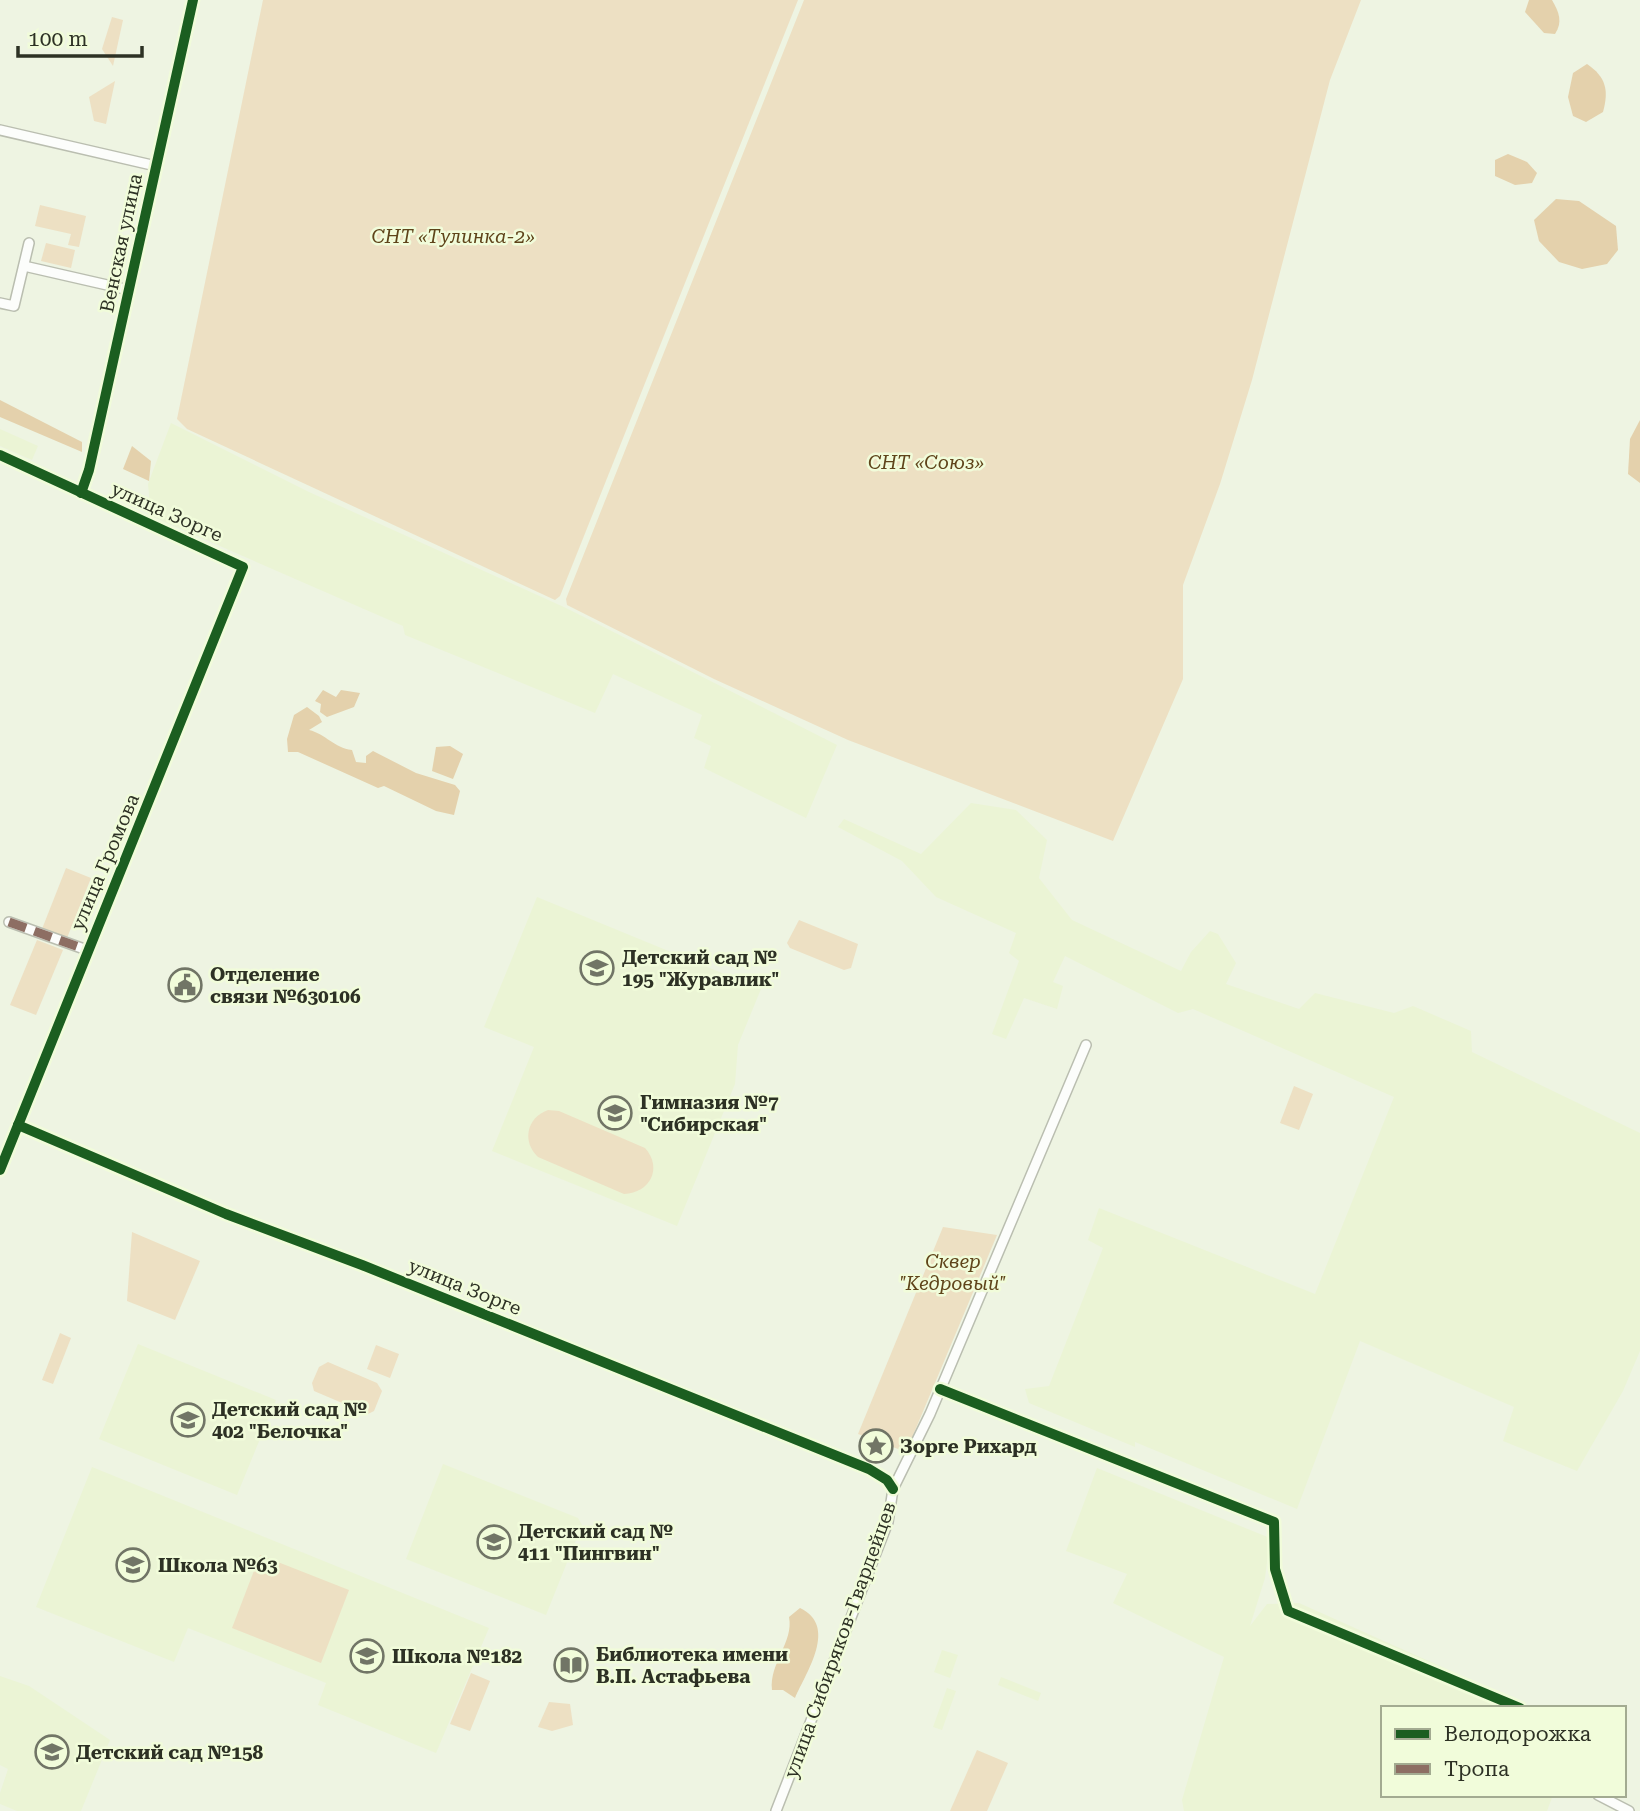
<svg xmlns="http://www.w3.org/2000/svg" width="1640" height="1811" viewBox="0 0 1640 1811" font-family="'Roboto Serif',serif">
	<style>
		.built { fill: #ebf4d5 }
		.green { fill: #ede0c3 }
		.forest { fill: #e4d1ac }
		.lines { fill: none; stroke-linecap: round; stroke-linejoin: round }
		.minor-casing { stroke: #babeb0; stroke-width: 12 }
		.minor { stroke: #fcfdfb; stroke-width: 9 }
		.quiet { stroke: #8d6e63; stroke-width: 9; stroke-dasharray: 18 9; stroke-linecap: butt }
		.cycleway-casing { stroke: #f1fcda; stroke-width: 15 }
		.cycleway { stroke: #1b5e20; stroke-width: 10 }
		.labels { text-anchor: middle; dominant-baseline: central; stroke-width: 5; stroke-linejoin: round; paint-order: stroke }
		.park-label { font-size: 19px; font-style: italic; fill: #5f441a; stroke: #f1fcda }
		.street-label { font-size: 19px; fill: #2d3124; stroke: #f1fcda }
		.poi-label { font-size: 19px; font-weight: bold; fill: #2d3124; stroke: #f1fcda; text-anchor: start }
	</style>
	<rect width="100%" height="100%" fill="#eef4e2"/>
	<g class="built">
		<polygon points="171,423 309,492 566,608 837,745 806,818 704,768 711,746 694,738 702,715 613,674 595,713 405,635 403,626 151,516 148,484"/>
		<polygon points="0,429 38,446 32,460 0,446"/>
		<polygon points="971,803 1016,810 1047,840 1039,878 1072,920 1181,971 1191,952 1210,931 1218,934 1236,963 1226,984 1299,1009 1315,993 1394,1013 1413,1006 1471,1031 1472,1052 1640,1133 1640,1351 1623,1391 1577,1471 1503,1441 1514,1407 1360,1341 1297,1509 1135,1442 1135,1447 1029,1403 1025,1389 1049,1386 1103,1248 1088,1240 1099,1208 1315,1294 1394,1097 1193,1009 1178,1013 1065,956 1053,982 1063,986 1057,1009 1024,998 1006,1039 992,1034 1019,961 1009,953 1016,933 936,897 902,861 838,827 844,819 921,854"/>
		<polygon points="537,897 761,989 738,1045 735,1084 677,1226 492,1151 534,1047 484,1027"/>
		<polygon points="138,1344 276,1400 237,1495 99,1439"/>
		<polygon points="443,1464 578,1518 582,1525 546,1615 406,1559"/>
		<polygon points="92,1467 489,1628 436,1753 318,1705 326,1683 188,1628 174,1662 36,1607"/>
		<polygon points="1097,1468 1270,1538 1265,1578 1250,1626 1267,1604 1299,1603 1534,1708 1383,1708 1383,1795 1553,1795 1547,1811 1184,1811 1182,1800 1224,1657 1113,1603 1127,1574 1066,1551"/>
		<polygon points="942,1650 958,1655 950,1678 934,1672"/>
		<polygon points="0,1676 29,1686 110,1740 81,1811 17,1811 0,1804 0,1793 8,1769 0,1765"/>
		<polygon points="1001,1677 1041,1693 1038,1701 998,1685"/>
		<polygon points="947,1688 956,1691 942,1730 933,1727"/>
	</g>
	<g class="green">
		<polygon points="263,0 798,0 560,596 555,600 187,429 177,419"/>
		<polygon points="804,0 1361,0 1330,80 1252,380 1220,484 1183,585 1183,679 1113,841 848,740 714,679 567,605 566,599"/>
		<polygon points="112,17 123,20 113,66 102,49"/>
		<polygon points="115,81 106,124 94,121 89,97"/>
		<polygon points="40,205 86,216 79,247 68,245 71,234 35,226"/>
		<polygon points="46,243 75,250 71,268 41,261"/>
		<polygon points="66,868 91,878 67,938 42,929"/>
		<polygon points="799,920 858,944 851,968 844,970 790,948 787,943"/>
		<polygon points="37,940 63,950 36,1015 10,1005"/>
		<polygon points="1294,1086 1313,1094 1299,1130 1280,1123"/>
		<path d="M548,1110L559,1111L645,1148C663,1168 650,1193 624,1194L538,1157C522,1142 526,1118 548,1110Z"/>
		<polygon points="943,1227 997,1235 906,1452 858,1434"/>
		<polygon points="132,1232 200,1261 175,1320 127,1301"/>
		<polygon points="60,1333 71,1338 53,1384 42,1380"/>
		<polygon points="376,1345 399,1354 390,1378 367,1369"/>
		<polygon points="328,1362 377,1383 382,1391 374,1411 368,1414 314,1391 312,1383 319,1367"/>
		<polygon points="260,1555 349,1590 321,1663 232,1628"/>
		<polygon points="471,1673 490,1681 470,1731 450,1724"/>
		<polygon points="549,1702 570,1704 573,1725 552,1731 538,1727"/>
		<polygon points="977,1750 1008,1763 987,1811 950,1811"/>
	</g>
	<g class="forest">
		<path d="M1529,0H1552C1559,12 1563,22 1555,34L1544,33L1525,12Z"/>
		<path d="M1587,64C1606,77 1609,90 1603,112L1586,122L1573,116L1568,97L1573,73Z"/>
		<polygon points="1508,154 1527,162 1537,173 1532,183 1515,185 1495,176 1495,160"/>
		<polygon points="1556,199 1579,201 1616,226 1618,250 1607,264 1582,269 1559,262 1539,241 1534,220"/>
		<polygon points="0,400 82,442 82,452 0,417"/>
		<polygon points="1640,420 1640,483 1628,474 1630,439"/>
		<polygon points="132,446 151,461 149,481 123,469"/>
		<polygon points="323,690 336,697 341,690 360,693 354,707 327,717 320,712 321,704 315,701"/>
		<path d="M307,707L319,716L322,722L309,730C326,734 334,748 352,750L356,762L366,763V756L373,751L416,773L455,785L460,791L454,815L436,811L384,786L378,788L298,752H288L287,739L294,715Z"/>
		<polygon points="450,746 463,754 453,779 432,771 436,747"/>
		<path d="M800,1608C838,1626 807,1671 795,1698L783,1690H772C769,1663 794,1642 789,1617Z"/>
	</g>
	<g class="lines">
		<defs>
			<g id="minor">
				<polyline points="0,130 156,166"/>
				<polyline points="24,266 129,290"/>
				<polyline points="0,303 14,306 29,243"/>
				<polyline points="0,455 243,567 0,1170"/>
				<polyline points="81,493 89,470 193,0"/>
				<polyline points="9,922 87,950"/>
				<polyline points="18,1125 226,1214 362,1265 869,1469 887,1480 893,1489"/>
				<polyline points="940,1389 1274,1522 1275,1569 1288,1611 1520,1708"/>
				<polyline points="1598,1795 1629,1811"/>
				<polyline points="776,1811 888,1522 893,1489 930,1414 1086,1045"/>
			</g>
		</defs>
		<use href="#minor" class="minor-casing"/>
		<use href="#minor" class="minor"/>
		<polyline class="quiet" points="9,922 87,950"/>
		<defs>
			<g id="cycleway">
				<polyline points="0,455 243,567 0,1170"/>
				<polyline points="81,493 89,470 193,0"/>
				<polyline points="18,1125 226,1214 362,1265 869,1469 887,1480 893,1489"/>
				<polyline points="940,1389 1274,1522 1275,1569 1288,1611 1520,1708"/>
			</g>
		</defs>
		<use href="#cycleway" class="cycleway-casing"/>
		<use href="#cycleway" class="cycleway"/>
	</g>
	<defs>
		<symbol id="school-ring" viewBox="-11 -11 22 22"><circle r="9.5" fill="#f1fcda" stroke="#717566" stroke-width="1.5"/><path d="M0-5L7-2L0 1L-7-2ZM-4 1L0 2.5L4 1V4Q0 6-4 4Z" fill="#717566"/></symbol>
		<symbol id="civic-ring" viewBox="-11 -11 22 22"><circle r="9.5" fill="#f1fcda" stroke="#717566" stroke-width="1.5"/><path d="M-.6-6.5H3V-4.5H.6V-3L4-1V1h2V6H-6V1h2V-1L-.6-3ZM-1.2 2.5V6h2.4V2.5Z" fill="#717566"/></symbol>
		<symbol id="sight-ring" viewBox="-11 -11 22 22"><circle r="9.5" fill="#f1fcda" stroke="#717566" stroke-width="1.5"/><path d="M0-6L1.8-2.2L6-1.7L2.9 1.2L3.7 5.4L0 3.3L-3.7 5.4L-2.9 1.2L-6-1.7L-1.8-2.2Z" fill="#717566"/></symbol>
		<symbol id="library-ring" viewBox="-11 -11 22 22"><circle r="9.5" fill="#f1fcda" stroke="#717566" stroke-width="1.5"/><path d="M-6-4Q-3-5.5-.7-3.5V5Q-3 3-6 4ZM6-4Q3-5.5 .7-3.5V5Q3 3 6 4Z" fill="#717566"/></symbol>
	</defs>
	<g fill-rule="evenodd">
		<use href="#school-ring" x="578" y="949" width="38" height="38"/>
		<use href="#civic-ring" x="166" y="966" width="38" height="38"/>
		<use href="#school-ring" x="596" y="1094" width="38" height="38"/>
		<use href="#school-ring" x="169" y="1401" width="38" height="38"/>
		<use href="#sight-ring" x="857" y="1427" width="38" height="38"/>
		<use href="#school-ring" x="475" y="1523" width="38" height="38"/>
		<use href="#school-ring" x="114" y="1546" width="38" height="38"/>
		<use href="#school-ring" x="348" y="1637" width="38" height="38"/>
		<use href="#library-ring" x="552" y="1646" width="38" height="38"/>
		<use href="#school-ring" x="33" y="1733" width="38" height="38"/>
	</g>
	<g class="labels">
		<g class="park-label">
			<text x="453" y="236">СНТ «Тулинка-2»</text>
			<text x="926" y="462">СНТ «Союз»</text>
			<text x="953" y="1261">Сквер<tspan x="953" dy="22">"Кедровый"</tspan></text>
		</g>
		<g class="street-label">
			<text transform="translate(121 243) rotate(-78)">Венская улица</text>
			<text transform="translate(167 512) rotate(24)">улица Зорге</text>
			<text transform="translate(105 862) rotate(-67)">улица Громова</text>
			<text transform="translate(465 1287) rotate(22)">улица Зорге</text>
			<text transform="translate(840 1640) rotate(-70)">улица Сибиряков-Гвардейцев</text>
		</g>
		<g class="poi-label">
			<text x="622" y="957">Детский сад №<tspan x="622" dy="22">195 "Журавлик"</tspan></text>
			<text x="210" y="974">Отделение<tspan x="210" dy="22">связи №630106</tspan></text>
			<text x="640" y="1102">Гимназия №7<tspan x="640" dy="22">"Сибирская"</tspan></text>
			<text x="212" y="1409">Детский сад №<tspan x="212" dy="22">402 "Белочка"</tspan></text>
			<text x="900" y="1446">Зорге Рихард</text>
			<text x="518" y="1531">Детский сад №<tspan x="518" dy="22">411 "Пингвин"</tspan></text>
			<text x="158" y="1565">Школа №63</text>
			<text x="596" y="1654">Библиотека имени<tspan x="596" dy="22">В.П. Астафьева</tspan></text>
			<text x="392" y="1656">Школа №182</text>
			<text x="76" y="1752">Детский сад №158</text>
		</g>
	</g>
	<rect x="1381" y="1706" width="245" height="91" fill="#f1fcda" stroke="#a3ab91" stroke-width="2"/>
	<rect x="1395" y="1729" width="35" height="10" fill="#1b5e20" stroke="#a3ab91" stroke-width="2"/>
	<text x="1444" y="1741" font-size="21" fill="#2d3124">Велодорожка</text>
	<rect x="1395" y="1764" width="35" height="10" fill="#8d6e63" stroke="#a3ab91" stroke-width="2"/>
	<text x="1444" y="1776" font-size="21" fill="#2d3124">Тропа</text>
	<path d="M18 46v10h124v-10" fill="none" stroke="#2d3124" stroke-width="3.5"/>
	<text x="28" y="46" font-size="21" fill="#2d3124" stroke="#f1fcda" stroke-width="5" paint-order="stroke">100 m</text>
</svg>
